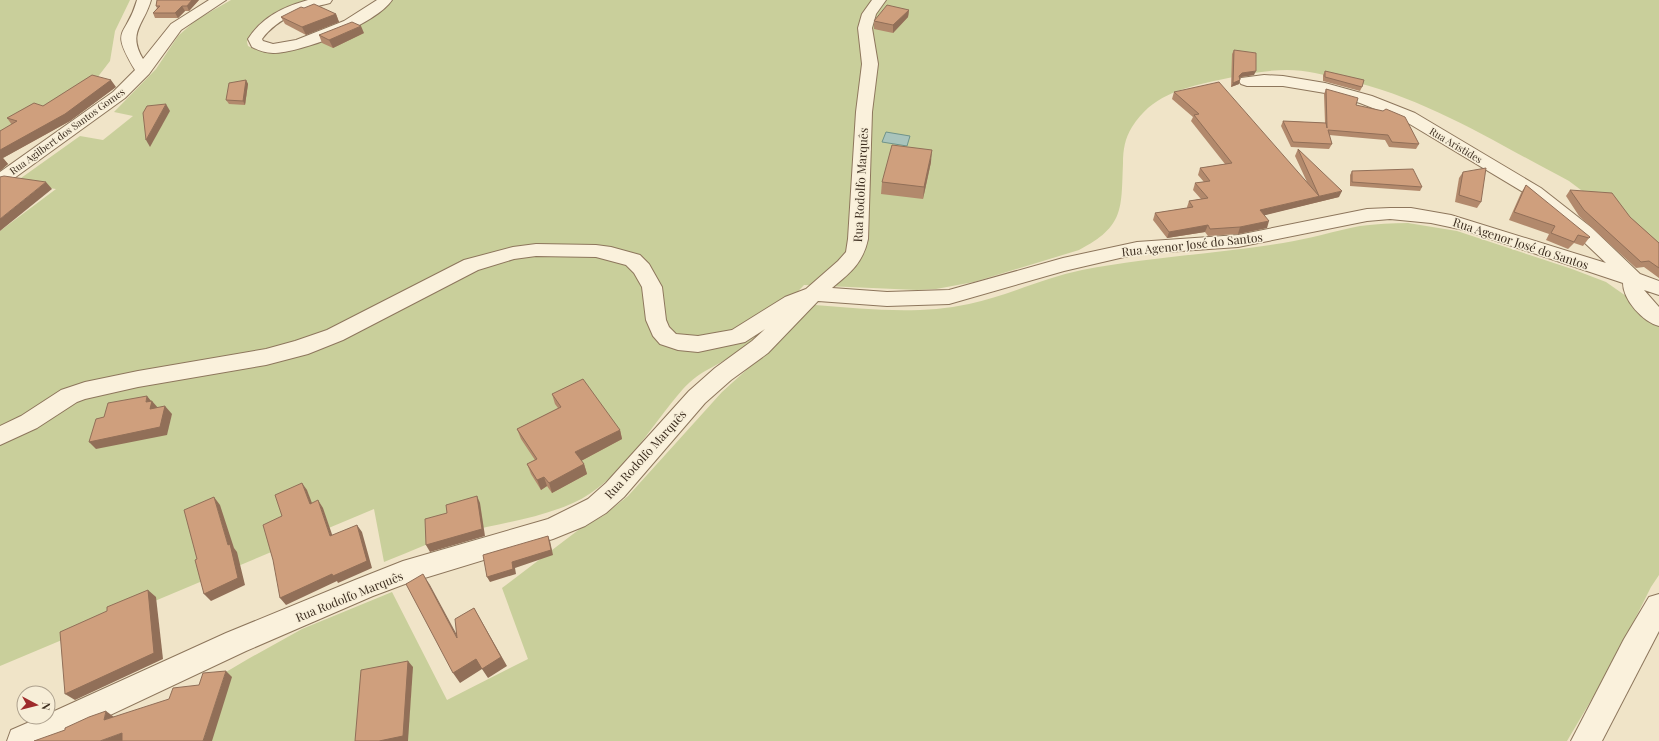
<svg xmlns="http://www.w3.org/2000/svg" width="1659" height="741" viewBox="0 0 1659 741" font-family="'Playfair Display',serif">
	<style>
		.green { fill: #c9cf9b }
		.water { fill: #a9c4bc; stroke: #6f938a }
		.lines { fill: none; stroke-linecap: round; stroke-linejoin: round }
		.street-casing { stroke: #8d765c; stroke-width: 2 }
		.street { fill: #faf1dc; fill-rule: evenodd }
		.wall { fill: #b2896c }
		.shaded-wall { fill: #916f58 }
		.building { fill: #cf9f7d; stroke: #916f58 }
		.labels { text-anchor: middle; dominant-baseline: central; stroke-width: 3; stroke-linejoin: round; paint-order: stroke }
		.far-street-label { font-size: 10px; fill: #3d2e20; stroke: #f7eed8 }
		.street-label { font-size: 12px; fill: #3d2e20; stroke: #f7eed8 }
	</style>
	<rect width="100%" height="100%" fill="#f0e4c8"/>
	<g class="green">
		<polygon points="0,0 130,0 115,31 110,61 84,95 0,158"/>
		<path d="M231,0H306C283,7 256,18 247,42L248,46L254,49L283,50L390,0H1659V264L1585,193L1569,181C1492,141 1429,99 1343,79C1324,75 1306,70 1287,70C1262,70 1238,76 1214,81C1179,89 1152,96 1132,127C1125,138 1123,150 1123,163C1121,209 1125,226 1079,250L974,282L936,289L917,290L804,285C783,307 764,331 740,350C721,365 701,369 683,389C650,426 621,482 573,503C540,518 501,523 466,532C438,538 410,552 384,562L374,509L0,666V231L56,189L14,183L80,136L103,140L133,116L114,112L156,69L178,36L196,20Z"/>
		<path d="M1408,223L1457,231L1572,269L1606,282L1626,296L1659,327V575L1651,587L1612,665L1567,741H126L172,704L248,659L302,629L392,592L447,700L528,659L502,588L581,528L603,516L628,496L722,392L784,336L815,305C866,309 918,315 969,304C1007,296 1043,278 1082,270C1149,257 1216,254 1283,243C1309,239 1334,231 1360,226C1376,224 1392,223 1408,223Z"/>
	</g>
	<polygon class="water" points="886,132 910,136 907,146 882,142"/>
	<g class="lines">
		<defs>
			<g id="street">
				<path d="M137,0H151C144,25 127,32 143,59L171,24L209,0H226L181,30L149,74L125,98L6,184L0,185V172L113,92L135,70C109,26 126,39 137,0Z"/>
				<path d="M308,0H332L330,3C305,9 278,17 262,39L263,41L273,44L296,40L344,21L377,0H392C376,24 301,53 273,53C265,53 258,50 252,47L248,39C262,17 283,7 308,0Z"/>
				<path d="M872,0H886L876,14L872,28L878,64L872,112L868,239C863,263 850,273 832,288L887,292L949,290L1063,258L1137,242L1238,235L1367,209L1390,208H1411L1451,215L1606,263L1569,228L1528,195L1403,120L1360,103L1325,93L1283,86H1247L1241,84L1239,81L1241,78L1264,75L1283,76L1325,83L1372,96L1415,113L1541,188L1592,228L1640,274L1659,281V295L1644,290L1659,307V326C1643,322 1623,300 1623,283L1464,230L1431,223L1390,219L1367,221L1238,247L1137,254L1064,271L949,304L887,306L818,301L768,353L731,380L705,403L624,497L606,513L585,526L553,539L405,584L373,596L246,651L55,741H7L11,730L41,717H48V714L226,633L355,580L403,561L548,519L588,499L606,483L689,391L715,368L752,341L765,329L745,342L698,352L678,350L660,344L653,336L646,320L642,287L634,273L626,265L596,257L536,256L514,259L478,270L343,340L308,354L266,365L138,387L85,399L77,402L37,428L0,445V426L21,416L61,390L85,382L138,371L266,349L295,341L327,330L464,260L513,247L536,244L596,245L611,247L640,255L649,264L662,287L666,320L669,327L676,334L698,336L732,330L785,297L806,289L838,261L846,252L848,239L856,112L862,64L858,28L862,14Z"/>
				<polygon points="1659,594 1659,631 1602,741 1571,741 1624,639 1649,597"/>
			</g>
		</defs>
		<use href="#street" class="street-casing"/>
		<use href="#street" class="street"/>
	</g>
	<g class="wall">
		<polygon points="157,0 199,0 189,11 185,11 178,18 155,18 153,13 157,8 156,6"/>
		<polygon points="909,10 908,17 893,33 874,29 874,21"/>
		<polygon points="336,14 339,22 306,35 285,24 281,17"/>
		<polygon points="364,33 333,48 322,43 319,35"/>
		<polygon points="1234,50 1254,75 1241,77 1240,78 1240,80 1239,84 1231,87 1232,54"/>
		<polygon points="1325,71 1362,87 1360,91 1323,81 1323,75"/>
		<polygon points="246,80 248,84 245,105 229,104 226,100"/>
		<polygon points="116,87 70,121 3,158 8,164 0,171 12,125 7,118 43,106"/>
		<polygon points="1326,89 1356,105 1419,144 1416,149 1389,147 1385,140 1329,135 1332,144 1329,149 1291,147 1281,126 1283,121 1325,123 1324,94"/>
		<polygon points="1174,92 1307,182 1295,156 1298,149 1339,197 1264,215 1267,228 1238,234 1208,236 1205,232 1167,238 1153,220 1155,213 1187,208 1187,207 1189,201 1201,199 1193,190 1195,183 1204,182 1198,175 1200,168 1225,164 1191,121 1193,117 1172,99"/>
		<polygon points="931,162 923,199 881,194 882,182"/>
		<polygon points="1352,171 1422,187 1420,191 1350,186 1350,175"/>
		<polygon points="1463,172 1481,202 1477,208 1455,202 1459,178"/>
		<polygon points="1526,185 1589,238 1583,246 1574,243 1568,249 1546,240 1549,234 1509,220 1521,193"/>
		<polygon points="1570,190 1630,217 1659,243 1659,278 1644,267 1636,268 1579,216 1566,196"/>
		<polygon points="552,394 620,430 622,439 581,461 584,464 587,474 552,493 547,486 541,490 531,474 527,464 535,460 521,439 517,429 558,408 555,404"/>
	</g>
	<g class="shaded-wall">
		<polygon points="192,0 199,0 189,11 187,6"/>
		<polygon points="182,6 185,11 178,18 175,13"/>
		<polygon points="909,10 908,17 893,33 893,25"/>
		<polygon points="336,14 339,22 306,35 302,27"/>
		<polygon points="361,26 364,33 333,48 329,40"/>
		<polygon points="1256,71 1254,75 1241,77 1238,80 1239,76 1242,73"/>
		<polygon points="111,80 116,87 70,121 3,158 8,164 0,171 0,150"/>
		<polygon points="246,80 248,84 245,105 243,101"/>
		<polygon points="1240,80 1239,84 1231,87 1233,83"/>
		<polygon points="166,104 170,111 150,147 146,140"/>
		<polygon points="932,150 931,162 923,199 924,187"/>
		<polygon points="46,182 52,189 0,231 0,219"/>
		<polygon points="1342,191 1339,197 1258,217 1260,210"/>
		<polygon points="1269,221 1267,228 1238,234 1240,227"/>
		<polygon points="1208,225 1205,232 1167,238 1169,232"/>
		<polygon points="147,396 152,402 152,401 159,409 150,409 146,402"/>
		<polygon points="165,406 172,414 167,435 96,449 89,442"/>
		<polygon points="620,430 622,439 579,462 575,452"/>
		<polygon points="584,464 587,474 552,493 549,483"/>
		<polygon points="544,477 547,486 541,490 537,480"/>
		<polygon points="302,483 307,490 315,511 310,504"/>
		<polygon points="477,496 480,503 485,536 430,552 426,545"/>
		<polygon points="214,497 220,505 234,548 237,552 245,585 211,601 204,594 228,545"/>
		<polygon points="318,500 323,508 335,543 330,536"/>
		<polygon points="357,525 362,532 372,568 338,583 337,581 286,605 280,598"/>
		<polygon points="548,536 550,541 553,555 515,568 516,574 490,582 487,577 512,562"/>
		<polygon points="423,574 430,585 464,648 457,638"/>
		<polygon points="148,590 156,597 163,659 75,700 65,694"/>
		<polygon points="474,608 507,666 488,678 482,669 460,683 453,673"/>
		<polygon points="408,661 413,667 408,741 379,741"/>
		<polygon points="226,671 232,677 212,741 203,741"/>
		<polygon points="106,711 114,717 104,720"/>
		<polygon points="122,733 125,741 100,741"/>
	</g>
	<g class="building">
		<polygon points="157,0 192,0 187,6 182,6 175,13 153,13 160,6 156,6"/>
		<polygon points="314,4 336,14 302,27 281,17 301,7 304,8"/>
		<polygon points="887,5 909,10 893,25 874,21"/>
		<polygon points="352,22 361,26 329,40 319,35"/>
		<polygon points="1234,50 1256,53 1256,71 1242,73 1239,76 1240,80 1233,83"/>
		<polygon points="1325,71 1364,80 1362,87 1325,77"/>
		<polygon points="92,75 111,80 65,114 0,150 0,131 17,121 7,118 34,103 43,106"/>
		<polygon points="246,80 243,101 226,100 229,83"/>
		<polygon points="1219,82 1319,196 1298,149 1342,191 1260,210 1269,221 1240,227 1210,229 1208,225 1169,232 1155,213 1193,207 1189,201 1208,198 1195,183 1210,181 1200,168 1232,163 1194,115 1199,114 1174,92"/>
		<polygon points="1326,89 1358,98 1356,105 1383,111 1386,109 1405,117 1419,144 1392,142 1388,135 1328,130 1332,144 1293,142 1283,121 1326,123 1327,128"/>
		<polygon points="166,104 146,140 143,113 147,106"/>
		<polygon points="892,145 932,150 924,187 882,182"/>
		<polygon points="1486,168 1481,202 1459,195 1463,172"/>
		<polygon points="1413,169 1422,187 1352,182 1352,171"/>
		<polygon points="4,176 46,182 0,219 0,177"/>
		<polygon points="1526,185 1585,233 1590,237 1589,238 1578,235 1574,242 1551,233 1555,226 1514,212"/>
		<polygon points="1570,190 1612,193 1630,217 1659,243 1659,268 1649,261 1641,262 1584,210"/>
		<polygon points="583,379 620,430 575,452 584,464 549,483 544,477 537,480 527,464 537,459 517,429 561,407 552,394"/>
		<polygon points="147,396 146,402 152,401 150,409 165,406 160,427 89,442 96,419 104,417 108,403"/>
		<polygon points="302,483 310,504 318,500 330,536 357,525 367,561 333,576 332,574 280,598 273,560 263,525 282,516 275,495"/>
		<polygon points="477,496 482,529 426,545 425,519 447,513 446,505"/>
		<polygon points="214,497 228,545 230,544 238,578 204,594 195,560 197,559 184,510"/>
		<polygon points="548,536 551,550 512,562 513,569 487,577 483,555"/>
		<polygon points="423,574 457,638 455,619 474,608 501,657 482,669 476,659 453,673 406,584"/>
		<polygon points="148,590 154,653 65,694 60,632 107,611 107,607"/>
		<polygon points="408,661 403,736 379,741 355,741 361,670"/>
		<polygon points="226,671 203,741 122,741 122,733 100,741 34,741 65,730 65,728 89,717 106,711 104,720 169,699 173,688 199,685 203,673"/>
	</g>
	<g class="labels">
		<g class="far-street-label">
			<text transform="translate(67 131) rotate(-36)">Rua Agilbert dos Santos Gomes</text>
			<text transform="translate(1456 145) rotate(31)">Rua Aristides</text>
		</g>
		<g class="street-label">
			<text transform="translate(860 185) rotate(-87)">Rua Rodolfo Marquês</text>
			<text transform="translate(1521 243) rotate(18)">Rua Agenor José do Santos</text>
			<text transform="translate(1192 244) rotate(-6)">Rua Agenor José do Santos</text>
			<text transform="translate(645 454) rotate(-48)">Rua Rodolfo Marquês</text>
			<text transform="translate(349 596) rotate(-22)">Rua Rodolfo Marquês</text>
		</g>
	</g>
	<g transform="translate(36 705) rotate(97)"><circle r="19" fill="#f7eed8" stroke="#ada18e"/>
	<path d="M0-3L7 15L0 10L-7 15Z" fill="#9e2a2b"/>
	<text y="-6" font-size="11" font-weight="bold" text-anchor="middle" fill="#3d2e20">N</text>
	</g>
</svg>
